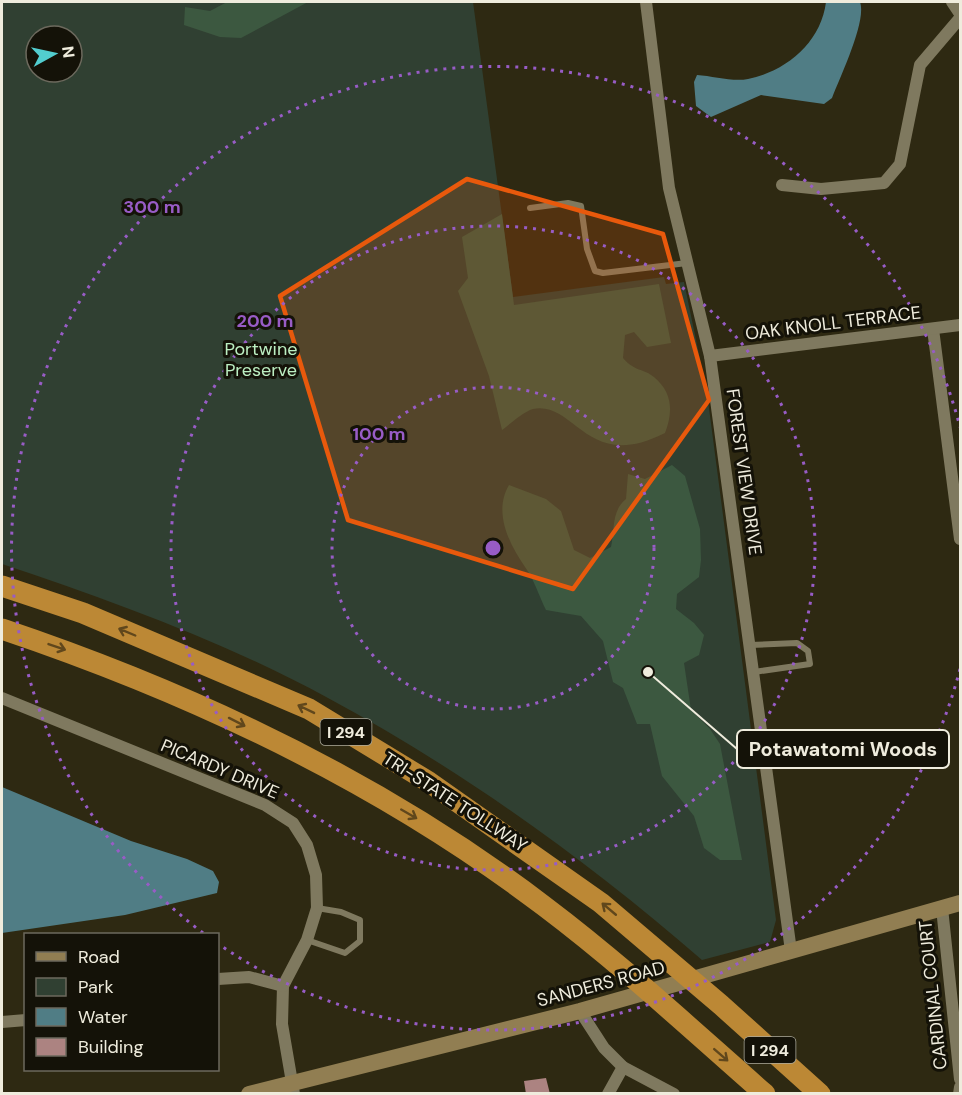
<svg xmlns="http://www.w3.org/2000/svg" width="962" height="1095" viewBox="0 0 962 1095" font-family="'DM Sans',sans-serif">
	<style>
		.green { fill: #304032; fill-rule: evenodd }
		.forest { fill: #3c5840 }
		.water { fill: #507d85 }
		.building { fill: #ac8381 }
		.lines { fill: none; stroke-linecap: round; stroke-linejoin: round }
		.lane { stroke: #7f795f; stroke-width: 6 }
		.street { stroke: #7f795f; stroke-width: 12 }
		.secondary { stroke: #917e52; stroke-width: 16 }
		.highway { stroke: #bc8835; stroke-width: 21 }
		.oneway { stroke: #60471c }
		.marked { fill: #e8590c; fill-opacity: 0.2; stroke: #e8590c; stroke-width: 4.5; stroke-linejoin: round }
		.ring { fill: none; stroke: #985cc6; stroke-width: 3; stroke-dasharray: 3 6 }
		.labels { text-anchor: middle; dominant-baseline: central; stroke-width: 6; stroke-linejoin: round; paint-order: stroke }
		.shield { fill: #141208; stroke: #adab9d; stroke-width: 1.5 }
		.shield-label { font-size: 16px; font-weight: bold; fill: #efecdd }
		.street-label { font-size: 18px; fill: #efecdd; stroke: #141208 }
		.park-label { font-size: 18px; fill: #bcefc2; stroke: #141208 }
		.centre { fill: #985cc6; stroke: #141208; stroke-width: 3 }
		.ring-label { font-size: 18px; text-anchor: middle; font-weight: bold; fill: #985cc6; stroke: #141208; stroke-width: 6; stroke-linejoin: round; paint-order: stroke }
		.leader { fill: none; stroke: #efecdd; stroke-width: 2 }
		.callout-dot { fill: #efecdd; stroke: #141208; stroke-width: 2 }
		.callout { fill: #141208; stroke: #efecdd; stroke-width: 2 }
		.callout-label { font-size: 20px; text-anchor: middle; font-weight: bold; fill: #efecdd }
	</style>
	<rect width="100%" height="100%" fill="#2e2912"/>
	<path class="green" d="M2,2H473L513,297L664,277L666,284L684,282L707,393L776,920L770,942L702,960C587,860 463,771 328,698C228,643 110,600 2,564ZM36,36H72V72H36Z"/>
	<g class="forest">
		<polygon points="227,2 308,2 241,38 220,37 184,25 185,7 210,11"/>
		<path d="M502,214L514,305L659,284L671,343L647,347L634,332L625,335L623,358C635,372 643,368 654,377C673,393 673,412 665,433C586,473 576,401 533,409C523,412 510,424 502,430L489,376L458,291L468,278L462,237Z"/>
		<path d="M672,465L685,476L700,529L701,560L699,577L677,594L676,609L694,623L704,635L699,655L684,663L691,710L710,729L720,744L742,860H720L704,848L694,816L662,776L650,724H637L623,688L613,682L603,641L581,616L546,610C539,596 534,579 525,567C509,544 493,512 509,485L546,499L561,511L574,550L590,558L611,547C615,530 611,511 626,499L628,474L645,479Z"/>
	</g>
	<g class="water">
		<path d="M826,2H860C867,21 840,77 832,98L824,104L761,95L711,117L696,106L694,82L697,75C713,76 733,82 748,79C787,71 821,42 826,2Z"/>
		<polygon points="2,787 131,841 187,859 213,871 219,882 217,893 125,915 2,933"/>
	</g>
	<polygon class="building" points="546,1078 550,1094 526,1094 524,1081"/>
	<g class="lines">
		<g class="lane">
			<polyline points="530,208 568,203 581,206 587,249 595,271 603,273 687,263"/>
			<polyline points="750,645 797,643 808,651 810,664 754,672"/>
			<polyline points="307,940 345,953 360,941 360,920 341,912 317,908"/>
		</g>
		<g class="street">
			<polyline points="646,2 669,188 710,356 791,951"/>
			<polyline points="952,2 960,14"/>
			<polyline points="782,185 821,189 884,183 900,164 920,65 960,18"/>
			<polyline points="933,329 960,539"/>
			<polyline points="710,356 960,325"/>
			<polyline points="2,698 265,805 293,823 307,845 316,875 317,908 307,940 283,986 282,1024 294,1094"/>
			<polyline points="942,908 960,1079"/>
			<polyline points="218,979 249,977 283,986"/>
			<polyline points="580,1011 604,1048 623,1067 674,1094"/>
			<polyline points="2,1022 26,1020"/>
			<polyline points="608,1094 623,1067"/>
			<polyline points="959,1094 960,1087"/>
		</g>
		<polyline class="secondary" points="249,1094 580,1011 960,903"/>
		<g class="highway">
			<polyline points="2,586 83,613 309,709 429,782 601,903 721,1005 820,1094"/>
			<path d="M2,629C195,694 381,782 544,906C621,964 692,1030 765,1094"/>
		</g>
	</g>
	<defs><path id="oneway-shaft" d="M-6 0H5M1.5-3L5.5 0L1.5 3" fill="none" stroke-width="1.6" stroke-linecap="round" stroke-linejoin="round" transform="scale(1.5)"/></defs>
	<g class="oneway">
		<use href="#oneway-shaft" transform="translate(127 632) rotate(-157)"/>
		<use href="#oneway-shaft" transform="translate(57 647) rotate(19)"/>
		<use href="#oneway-shaft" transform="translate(306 709) rotate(-154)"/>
		<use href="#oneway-shaft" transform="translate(237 722) rotate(27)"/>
		<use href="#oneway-shaft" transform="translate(409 814) rotate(30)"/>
		<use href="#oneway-shaft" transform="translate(609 909) rotate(-140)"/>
		<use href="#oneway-shaft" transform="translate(721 1055) rotate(41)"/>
	</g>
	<path class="marked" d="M467,179L663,234L709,400L573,589L348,520L280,296Z"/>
	<g class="ring">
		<circle cx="493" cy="548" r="161"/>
		<circle cx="493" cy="548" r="322"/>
		<path d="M960 669A482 482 0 0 1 220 945M203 933A482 482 0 1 1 960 427"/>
	</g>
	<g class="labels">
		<g class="shield">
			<rect x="320.5" y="719" width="51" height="26" rx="4.5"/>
			<rect x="744.5" y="1037" width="51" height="26" rx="4.5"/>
		</g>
		<g class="shield-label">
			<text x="346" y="732">I 294</text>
			<text x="770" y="1050">I 294</text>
		</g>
		<g class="street-label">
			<text transform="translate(833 323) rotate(-7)">OAK KNOLL TERRACE</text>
			<text transform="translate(744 472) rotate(82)">FOREST VIEW DRIVE</text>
			<text transform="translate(220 769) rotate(23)">PICARDY DRIVE</text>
			<text transform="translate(455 802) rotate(33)">TRI-STATE TOLLWAY</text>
			<text transform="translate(601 984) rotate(-15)">SANDERS ROAD</text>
			<text transform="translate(933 995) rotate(-96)">CARDINAL COURT</text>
		</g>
		<g class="park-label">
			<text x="261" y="349">Portwine<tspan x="261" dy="21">Preserve</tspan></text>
		</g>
	</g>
	<circle cx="493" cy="548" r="9" class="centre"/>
	<g class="ring-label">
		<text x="152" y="213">300 m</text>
		<text x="265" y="327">200 m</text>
		<text x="379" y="440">100 m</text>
	</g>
	<path class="leader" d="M648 672L737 749"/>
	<circle class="callout-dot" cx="648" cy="672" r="6"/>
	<rect class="callout" x="737" y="730" width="212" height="38" rx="6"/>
	<g class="callout-label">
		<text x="843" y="756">Potawatomi Woods</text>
	</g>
	<rect width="962" height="1095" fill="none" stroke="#efecdd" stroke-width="6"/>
	<rect x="24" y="933" width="195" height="138" fill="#141208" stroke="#6c695d" stroke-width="1.5"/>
	<rect x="36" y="952" width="30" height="9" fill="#917e52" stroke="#6c695d" stroke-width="1.5"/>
	<text x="78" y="963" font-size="18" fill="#efecdd">Road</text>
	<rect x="36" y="978" width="30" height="18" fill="#304032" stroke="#6c695d" stroke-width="1.5"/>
	<text x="78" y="993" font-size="18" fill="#efecdd">Park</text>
	<rect x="36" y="1008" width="30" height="18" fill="#507d85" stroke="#6c695d" stroke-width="1.5"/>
	<text x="78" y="1023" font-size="18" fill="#efecdd">Water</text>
	<rect x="36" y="1038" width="30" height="18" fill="#ac8381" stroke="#6c695d" stroke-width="1.5"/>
	<text x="78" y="1053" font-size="18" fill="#efecdd">Building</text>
	<g transform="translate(54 54) rotate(82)"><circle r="28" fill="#141208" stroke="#6c695d" stroke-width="1.5"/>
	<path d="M0-4.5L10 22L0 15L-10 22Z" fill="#52cdcf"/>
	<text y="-9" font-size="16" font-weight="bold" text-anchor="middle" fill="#efecdd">N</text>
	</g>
</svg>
